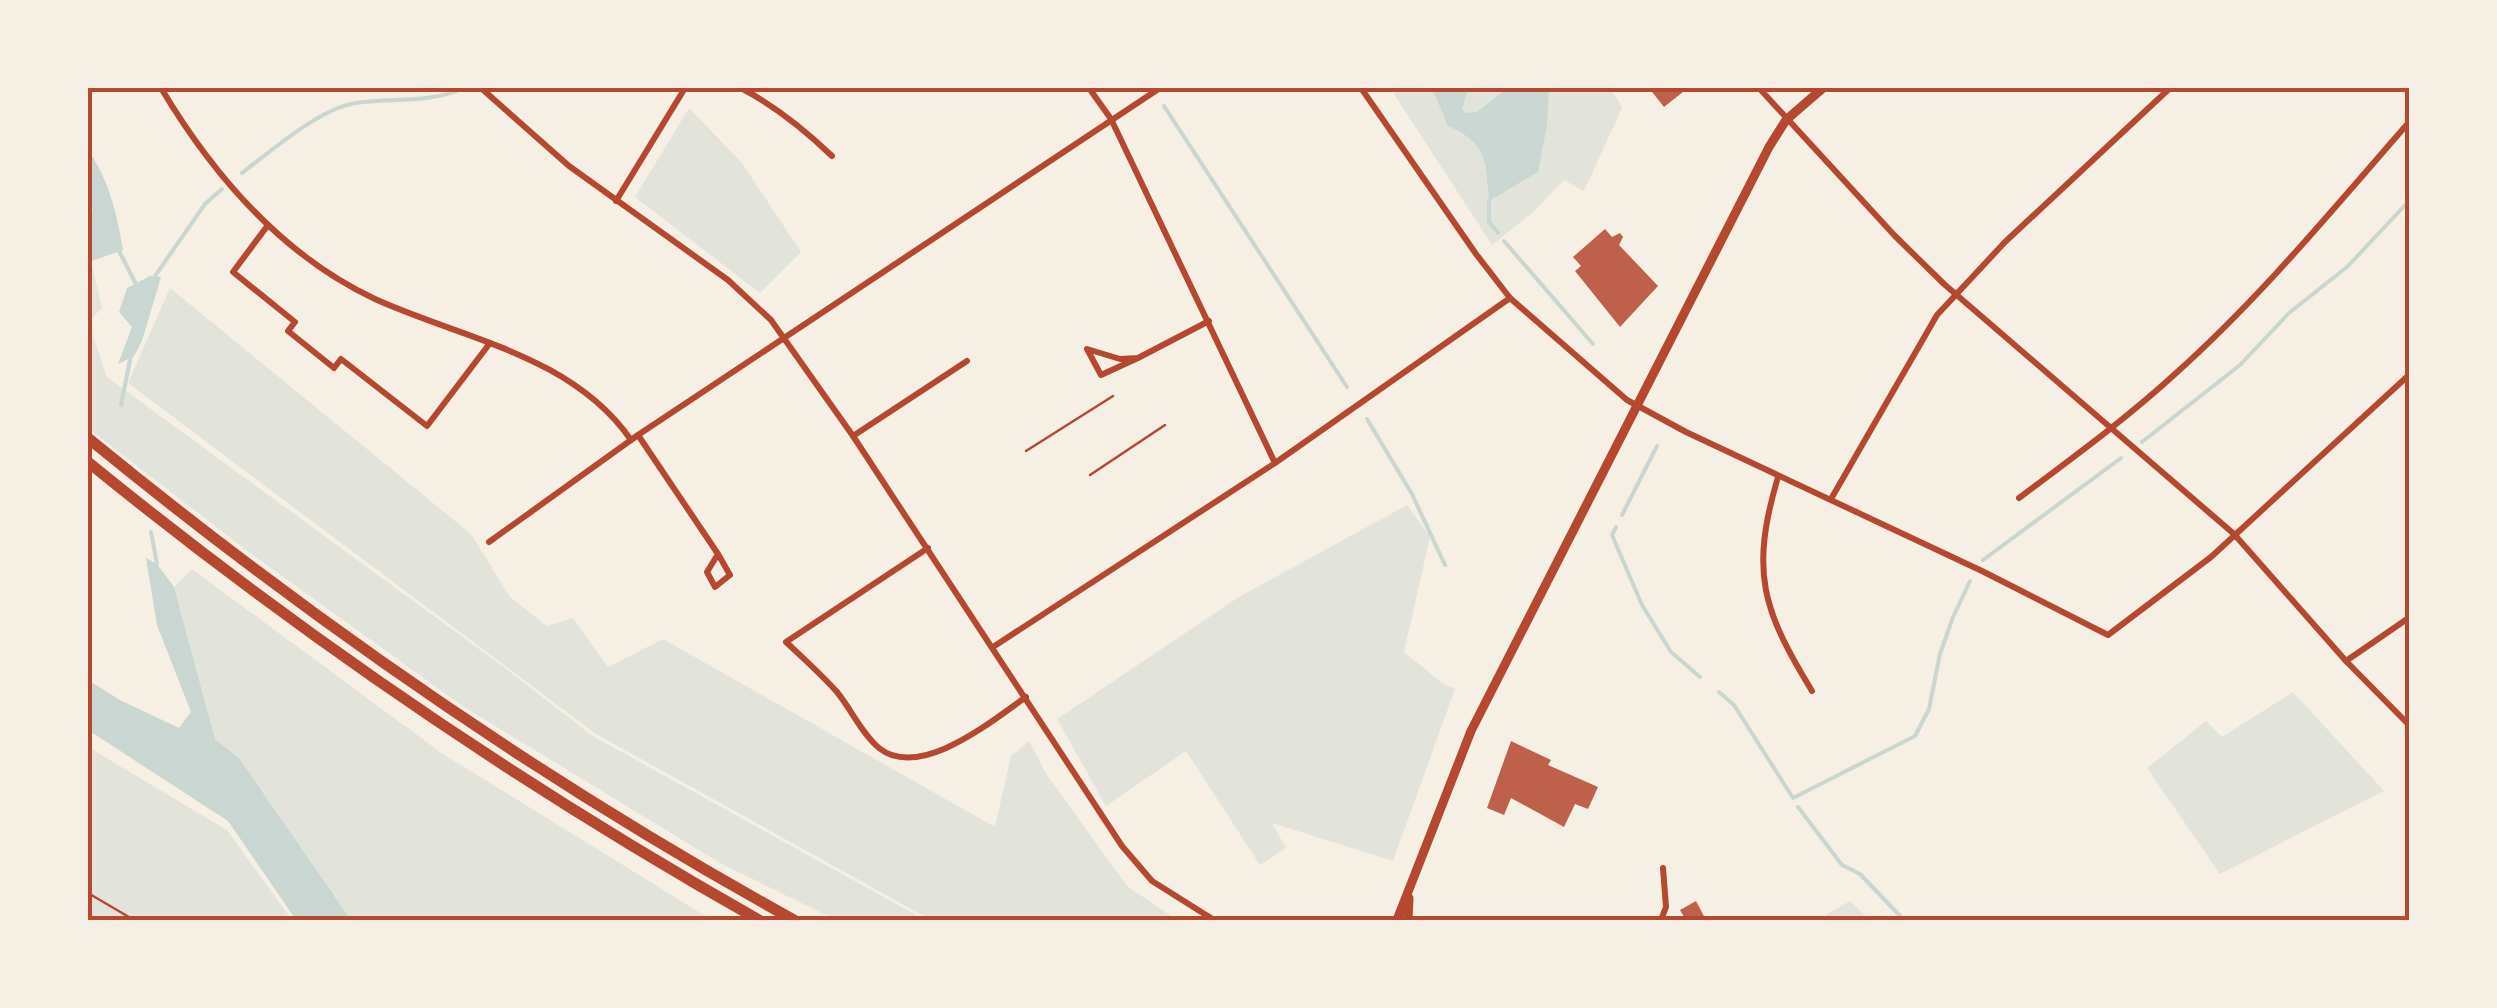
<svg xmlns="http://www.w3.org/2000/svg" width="2497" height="1008" viewBox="0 0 2497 1008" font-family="Montserrat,sans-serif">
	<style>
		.green { fill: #e2e4dc }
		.water { fill: #c9d6d2 }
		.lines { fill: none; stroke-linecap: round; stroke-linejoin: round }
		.stream { stroke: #c9d6d2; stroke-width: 4 }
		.building { fill: #bf614a }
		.path { stroke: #b5482f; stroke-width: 2.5 }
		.minor { stroke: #b5482f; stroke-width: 6 }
		.secondary { stroke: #b5482f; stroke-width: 9 }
		.motorway { stroke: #b5482f; stroke-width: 11 }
		.neatline { fill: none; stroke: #b5482f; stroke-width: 4 }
	</style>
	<rect width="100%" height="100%" fill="#f6efe4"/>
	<g class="green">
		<polygon points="1390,88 1611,88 1622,108 1584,191 1564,180 1532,213 1492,245"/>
		<polygon points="689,108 742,163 801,252 760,293 635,197"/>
		<polygon points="88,249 102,308 88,322 107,377 505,668 591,735 925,920 836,920 720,863 461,705 246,550 88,428"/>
		<polygon points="170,288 471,534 510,597 547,626 573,618 608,667 663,639 995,827 1011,756 1029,741 1047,775 1127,886 1177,920 931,920 596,734 128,383"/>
		<polygon points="1407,505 1430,537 1404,652 1441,682 1455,689 1393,861 1272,823 1286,848 1260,865 1186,751 1106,806 1057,719 1239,597"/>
		<polygon points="192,569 443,754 712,920 351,920 239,758 215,739 174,587"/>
		<polygon points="2293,692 2384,791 2220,874 2147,768 2206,721 2222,737"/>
		<polygon points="88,747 227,830 292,920 88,920"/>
		<polygon points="1850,901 1870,920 1817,920"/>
	</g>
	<g class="water">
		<path d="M1432,88H1473L1466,94L1462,109L1466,113L1477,112L1508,88H1549L1547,125L1538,172L1489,201C1486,162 1488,143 1448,126Z"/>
		<path d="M88,150C109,180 117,214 123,250L92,261C86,246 83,224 93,210L88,202Z"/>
		<polygon points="150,276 161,277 142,341 134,356 118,364 132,327 119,312 127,288"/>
		<polygon points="146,558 157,564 174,587 215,739 239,758 351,920 296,920 228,821 88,730 88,680 120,700 179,728 191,712 157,625"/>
	</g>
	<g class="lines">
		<g class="stream">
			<polyline points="1164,106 1347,387"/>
			<path d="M242,173C271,151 320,108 356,103C394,97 428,104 464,88"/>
			<polyline points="1489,201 1489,222 1498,233"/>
			<polyline points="1504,241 1593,344"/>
			<polyline points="119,251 138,288"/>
			<polyline points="153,279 205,204 222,189"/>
			<polyline points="121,405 131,355"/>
			<polyline points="1367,419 1412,494 1445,565"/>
			<polyline points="2142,442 2240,365 2289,313 2347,267 2410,200"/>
			<polyline points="1622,515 1657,446"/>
			<polyline points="1616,527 1612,535 1642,605 1671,652 1700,677"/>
			<polyline points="151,532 157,564"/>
			<polyline points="1983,560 2121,458"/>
			<polyline points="1719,692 1734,705 1793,798 1915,736 1929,709 1940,654 1953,617 1970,581"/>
			<polyline points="1798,807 1842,865 1860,874 1904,920"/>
		</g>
	</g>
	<g class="building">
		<polygon points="1649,88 1688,88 1664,107"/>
		<polygon points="1605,229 1612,237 1620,233 1623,237 1619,245 1658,286 1620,327 1575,271 1581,266 1573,257"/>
		<polygon points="1511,741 1551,760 1548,765 1598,787 1588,809 1575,804 1564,827 1511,798 1504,815 1487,808"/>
		<polygon points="1696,901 1706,920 1687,920 1684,917 1680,910"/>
	</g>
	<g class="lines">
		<g class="path">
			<polyline points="1026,451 1113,396"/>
			<polyline points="1090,475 1165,425"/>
			<polyline points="88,893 134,920"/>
		</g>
		<g class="minor">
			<path d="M161,88C213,175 281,255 375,299C463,339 572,355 631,440"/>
			<polyline points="481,88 569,166 728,280 771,320 853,436 1122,846 1152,881 1214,920"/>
			<path d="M741,88C775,106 804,129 832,156"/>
			<polyline points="1089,88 1111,119 1275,463"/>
			<polyline points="1361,88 1476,254 1510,298 1627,400 1686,432 1982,571 2108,635 2211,557 2410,374"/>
			<polyline points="1759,88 1895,236 1944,284 2234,534 2346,661 2410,726"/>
			<polyline points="616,201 685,88"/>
			<polyline points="268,225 233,272 295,322 288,331 334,368 341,359 427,426 490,343"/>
			<polyline points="1138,358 1101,375 1087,349 1120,359 1138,358 1209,321"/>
			<polyline points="638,435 718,554 730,575 715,587 707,572 718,554"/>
			<polyline points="853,436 967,361"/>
			<path d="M1778,477C1750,572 1762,609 1812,691"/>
			<path d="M2019,498C2072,458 2126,419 2175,374C2261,297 2334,208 2410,121"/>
			<polyline points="1831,499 1937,315 2005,242 2170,88"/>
			<polyline points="489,542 638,435 1160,88"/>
			<path d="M928,548L786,642C803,658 821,674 837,692C851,709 862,734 879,748C920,781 993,720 1026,697"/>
			<polyline points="993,647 1275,463 1510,298"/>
			<polyline points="2346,661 2410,617"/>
			<polyline points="1661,920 1666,907 1663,868"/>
		</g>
		<g class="secondary">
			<polyline points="1397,920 1471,731 1769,147 1786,120 1823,88"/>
			<polyline points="1408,920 1409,898"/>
		</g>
		<g class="motorway">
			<path d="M88,438C309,619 544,782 794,920"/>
			<path d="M88,462C298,633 522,786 759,920"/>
		</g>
	</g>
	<rect width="2497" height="1008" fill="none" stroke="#f6efe4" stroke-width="180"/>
	<rect x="90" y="90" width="2317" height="828" class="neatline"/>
</svg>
